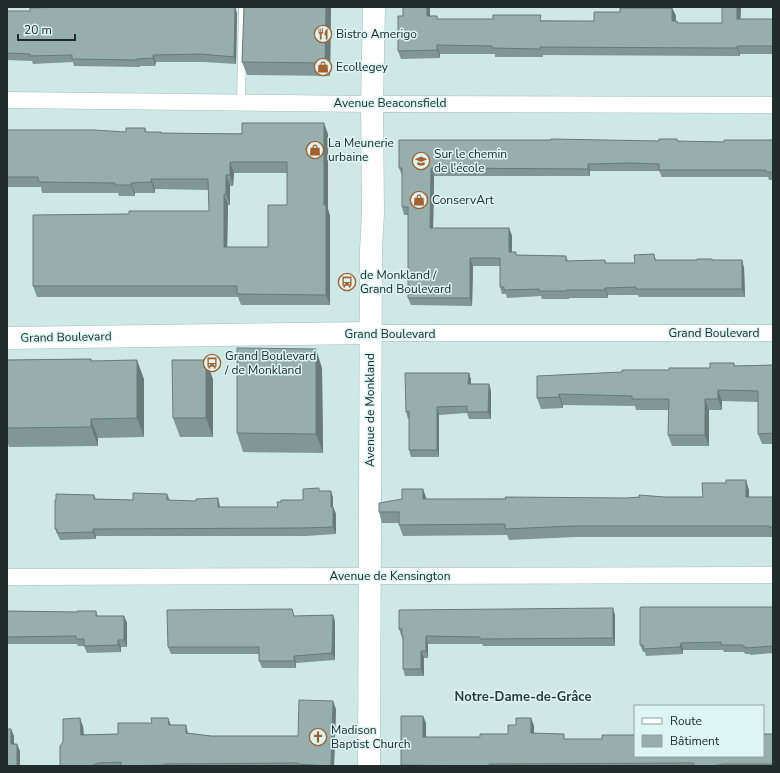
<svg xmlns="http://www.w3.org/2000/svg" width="780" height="773" viewBox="0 0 780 773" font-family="'Nunito Sans',sans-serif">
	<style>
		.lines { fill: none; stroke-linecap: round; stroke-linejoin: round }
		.lane-casing { stroke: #a4bebb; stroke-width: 9 }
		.street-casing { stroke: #a4bebb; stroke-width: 17 }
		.secondary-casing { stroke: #a4bebb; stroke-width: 23 }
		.lane { stroke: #fff; stroke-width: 8 }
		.street { stroke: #fff; stroke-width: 16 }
		.secondary { stroke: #fff; stroke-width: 22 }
		.wall { fill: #819695; fill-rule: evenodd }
		.shaded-wall { fill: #697a79 }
		.building { fill: #96afad; stroke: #697a79; fill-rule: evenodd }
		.labels { text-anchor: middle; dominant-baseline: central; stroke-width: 3; stroke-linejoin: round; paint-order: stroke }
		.poi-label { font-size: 12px; fill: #222c2b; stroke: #dbf6f3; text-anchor: start }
		.street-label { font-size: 12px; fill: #222c2b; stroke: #dbf6f3 }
		.neighbourhood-label { font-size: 13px; font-weight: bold; fill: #273d3b; stroke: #dbf6f3 }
	</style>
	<rect width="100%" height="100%" fill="#cee8e6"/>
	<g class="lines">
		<defs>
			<polyline id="lane" points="241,102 243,7"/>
			<g id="street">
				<polyline points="7,100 372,104 773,105"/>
				<polyline points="370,333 773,333"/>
				<polyline points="7,577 773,575"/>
			</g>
			<g id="secondary">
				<polyline points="7,338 370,333"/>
				<polyline points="369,766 371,250 373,213 372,104 374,7"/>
			</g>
		</defs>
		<use href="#lane" class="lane-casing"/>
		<use href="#street" class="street-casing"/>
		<use href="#secondary" class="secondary-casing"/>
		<use href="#lane" class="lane"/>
		<use href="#street" class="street"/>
		<use href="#secondary" class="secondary"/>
	</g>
	<g class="wall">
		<polygon points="235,7 237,14 236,64 204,62 156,62 155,66 140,66 140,67 74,66 73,62 33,64 32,61 7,60 7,11 30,11"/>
		<polygon points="244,7 331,7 330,76 247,75 242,62"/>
		<polygon points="403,7 430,7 430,16 438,19 594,21 620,12 672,8 676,16 675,21 677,21 678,23 722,23 722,7 740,7 741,9 740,19 773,19 773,54 740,54 740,56 725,56 543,55 543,57 495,57 495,54 440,54 440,58 401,59 398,51 403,16"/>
		<path d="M145,128L147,132H161V133L328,134V209L330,216V305H241L238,297H37L33,286L129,214L209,211V190L155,189V193H135V196H119L118,193H42L41,187H7V130L126,132ZM234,173H287V205L268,247H227L228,205H230V186H233Z"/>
		<polygon points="677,139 677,141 724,142 773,140 773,180 769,180 768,177 662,177 659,171 590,171 590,176 434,176 433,228 509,228 512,236 512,252 517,255 566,256 568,261 605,260 606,263 635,263 654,254 656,260 697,260 712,259 713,260 742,260 744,268 745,297 639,297 638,295 608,295 608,298 569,298 569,299 542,299 541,296 507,298 506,294 502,294 500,287 500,266 473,266 472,306 411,305 408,298 408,215 404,215 402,207 402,175 399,168"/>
		<polygon points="91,359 92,361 144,379 144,437 98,438 98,446 9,447 7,441 7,360"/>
		<polygon points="734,363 735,366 773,365 773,444 762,444 758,434 758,402 722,401 722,410 709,410 709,446 672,446 668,435 669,410 636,410 635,406 563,405 563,408 541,409 537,398 669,370 710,368"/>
		<polygon points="322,368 323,453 243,452 237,433"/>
		<polygon points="469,373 471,380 471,384 489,384 491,391 491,419 469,419 467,413 439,415 439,457 411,457 409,450 409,419 408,419 406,412"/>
		<polygon points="213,379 213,437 180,437 173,418"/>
		<polygon points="749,490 749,497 773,497 773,538 772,537 576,537 509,540 507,535 403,536 399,525 399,523 382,523 379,512 427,499 626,498 665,497 703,497"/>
		<polygon points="320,491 331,491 333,498 333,507 336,514 336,534 306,536 96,536 96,539 60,540 55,529 94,495 96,499 133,500 167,494 170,500 220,506 220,507 278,507 281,502 303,500"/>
		<polygon points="773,607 773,653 750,655 750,654 745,654 744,652 724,652 723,650 683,650 683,654 646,656 645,652 643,652 640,645"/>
		<polygon points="292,609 294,616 333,615 335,622 335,660 296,663 296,668 262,668 259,661 259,654 171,654 168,647"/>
		<polygon points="7,611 77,612 96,611 98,616 124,616 127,623 127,647 121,647 121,652 87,653 84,646 78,646 77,644 7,644"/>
		<polygon points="615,615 615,646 483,646 482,644 428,644 428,658 424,658 424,676 405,676 403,669 403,640 399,629"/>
		<polygon points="336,709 334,766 60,766 83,726 84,735 118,734 168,718 171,725 188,733 211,736 298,736"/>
		<polygon points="423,716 426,723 426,737 480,737 508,734 516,725 531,718 534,726 534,733 566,739 635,756 773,734 773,766 401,766 401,765"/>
	</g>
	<g class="shaded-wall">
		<polygon points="235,7 237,14 236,64 234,57"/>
		<polygon points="326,7 331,7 330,76 325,63"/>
		<polygon points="427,7 430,7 430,24 427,16"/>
		<polygon points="737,7 740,7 741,9 740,27 737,19"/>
		<polygon points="672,8 676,16 675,29 672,21"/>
		<polygon points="437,45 440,54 440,58 437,50"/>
		<polygon points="737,46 740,54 740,56 737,48"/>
		<polygon points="153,55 156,62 155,66 153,58"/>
		<polygon points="324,123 328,134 328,209 330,216 330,305 326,295 324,205"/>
		<polygon points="230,162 234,173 233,186 230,175"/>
		<polygon points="588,164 590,171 590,176 588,169"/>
		<polygon points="431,168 434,176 433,236 430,228"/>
		<polygon points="226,175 230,186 230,205 226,194"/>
		<polygon points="151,179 155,189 155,193 151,182"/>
		<polygon points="131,183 135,193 135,196 131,185"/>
		<polygon points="224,194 228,205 227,257 224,247"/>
		<polygon points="509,228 512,236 512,259 509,252"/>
		<polygon points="470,258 473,266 472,306 470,298"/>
		<polygon points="742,260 744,268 745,297 742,289"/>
		<polygon points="605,288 608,295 608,298 605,290"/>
		<polygon points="316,349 322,368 323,453 316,434"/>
		<polygon points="137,360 144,379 144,437 137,418"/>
		<polygon points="206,360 213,379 213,437 206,418"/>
		<polygon points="469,373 471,380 471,392 468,384"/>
		<polygon points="489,384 491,391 491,419 488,412"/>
		<polygon points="718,390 722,401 722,410 718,399"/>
		<polygon points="559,394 563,405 563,408 559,397"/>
		<polygon points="705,399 709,410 709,446 705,435"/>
		<polygon points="437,407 439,415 439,457 437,450"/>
		<polygon points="91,419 98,438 98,446 91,427"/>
		<polygon points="746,480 749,490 749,507 746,497"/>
		<polygon points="423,489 427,500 423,499"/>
		<polygon points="331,491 333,498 333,507 336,514 336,534 333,527 331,507"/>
		<polygon points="218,498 220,506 220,514 218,507"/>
		<polygon points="93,529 96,536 96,539 93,532"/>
		<polygon points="613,608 615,615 615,646 613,638"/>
		<polygon points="333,615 335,622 335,660 332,653"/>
		<polygon points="124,616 127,623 127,647 124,640"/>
		<polygon points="426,636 428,644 428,658 426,651"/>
		<polygon points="118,640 121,647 121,652 118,645"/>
		<polygon points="681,643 683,650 683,654 680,647"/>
		<polygon points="421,651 424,658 424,676 421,669"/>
		<polygon points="294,656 296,663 296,668 294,661"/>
		<polygon points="333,701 336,709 334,766 331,766"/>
		<polygon points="423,716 426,723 426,744 423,737"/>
		<polygon points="80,718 83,726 84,743 81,735"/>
		<polygon points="168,718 171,726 169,725"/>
		<polygon points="531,718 534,726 534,740 531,733"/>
		<polygon points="186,725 188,733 186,733"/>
		<polygon points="11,729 14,736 14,751 11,744"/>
		<polygon points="17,744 20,751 20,766 17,766"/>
	</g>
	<g class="building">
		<polygon points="71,7 235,7 234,57 201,54 153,55 153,58 137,59 137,60 72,59 72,55 30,56 30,54 7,53 7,11 30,11 30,8"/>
		<polygon points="244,7 326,7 325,63 242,62"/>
		<polygon points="403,7 427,7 427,16 437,16 437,19 493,19 493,15 541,15 540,21 594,21 594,12 620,12 620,8 672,8 672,21 677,21 677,23 722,23 722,7 737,7 737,19 773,19 773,46 737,46 737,48 721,48 540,47 540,49 492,48 492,46 437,45 437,50 398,51 398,16 403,16"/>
		<path d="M242,123H324V205H326V295L237,294V286H33V215L129,214V211H209L208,179H151V182L131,183V185H115V183L39,182L38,177H7V130H94L126,132V128H145V132H161V133L242,134ZM230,162H287V205H268V247H224V194H226V175H230Z"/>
		<polygon points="551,139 659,141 659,139 677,139 677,141 724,142 724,140 773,140 773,172 766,172 766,170 659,170 659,164 632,163 588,164 588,169 431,168 430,228 509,228 509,252 516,252 516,255 566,256 566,261 605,260 605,263 635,263 634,255 654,254 655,260 697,260 697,259 712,259 712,260 742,260 742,289 636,289 636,287 605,288 605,290 566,290 566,291 539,291 539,289 504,290 504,287 500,287 500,258 470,258 470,298 408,298 408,207 402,207 402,168 399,168 399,140 551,140"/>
		<polygon points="237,348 316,349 316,434 237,433"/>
		<polygon points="91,359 91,361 137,360 137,418 91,419 91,427 7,428 7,360"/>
		<polygon points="172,360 206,360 206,418 173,418"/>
		<polygon points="710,363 734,363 734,366 773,365 773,433 758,434 758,391 718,390 718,399 705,399 705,435 668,435 669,399 632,399 632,396 559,394 559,397 537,398 537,376 622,372 622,370 669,370 669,368 710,368"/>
		<polygon points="405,373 469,373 468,384 489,384 488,412 467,412 467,406 437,407 437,450 409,450 409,411 406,412"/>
		<polygon points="726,480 746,480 746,497 773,497 773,527 769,527 769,526 572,526 505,529 505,524 399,525 399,512 379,512 379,503 402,499 402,489 423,489 423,499 506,499 505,497 626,498 640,497 639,495 665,497 703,497 702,483 726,483"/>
		<polygon points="319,488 319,491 331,491 331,507 333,507 333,527 303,528 93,529 93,532 57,533 57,529 55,529 55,500 56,500 56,494 94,495 94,499 133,500 133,493 167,494 167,500 196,501 196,499 218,498 218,507 278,507 277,502 281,502 281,500 303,500 303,489"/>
		<polygon points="641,607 773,607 773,648 772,648 772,646 747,648 747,647 743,647 743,645 721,645 721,642 681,643 680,647 644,649 643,645 640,645 640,608"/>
		<polygon points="613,608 613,638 480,639 480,637 426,636 426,651 421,651 421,669 403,669 403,636 402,636 402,629 399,629 399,610"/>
		<polygon points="292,609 294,616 333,615 332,653 294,656 294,661 259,661 259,647 168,647 167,610"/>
		<polygon points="7,611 77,612 77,611 96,611 96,616 124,616 124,640 118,640 118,645 84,646 84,639 76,639 76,636 7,637"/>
		<polygon points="299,700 333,701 331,766 297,764 297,763 164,764 164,765 121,766 121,762 98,763 91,766 60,766 60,746 63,742 63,719 80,718 81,735 118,734 118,723 152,723 151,718 168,718 169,725 186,725 186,733 211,736 298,736"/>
		<polygon points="401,716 423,716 423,737 480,737 480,734 508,734 508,725 516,725 516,718 531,718 531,733 564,734 564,739 602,739 602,735 635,735 635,756 763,756 763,734 773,734 773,764 724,764 712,766 694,766 694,763 489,764 489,766 401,765"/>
		<polygon points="7,729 11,729 11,744 17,744 17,766 7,766"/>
	</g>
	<defs>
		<symbol id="restaurant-ring" viewBox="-11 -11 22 22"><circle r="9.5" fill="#dbf6f3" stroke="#a46130" stroke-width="1.5"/><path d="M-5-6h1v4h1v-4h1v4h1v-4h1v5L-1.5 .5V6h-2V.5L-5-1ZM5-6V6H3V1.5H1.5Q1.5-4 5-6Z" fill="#a46130"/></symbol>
		<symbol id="shop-ring" viewBox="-11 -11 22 22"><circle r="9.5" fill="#dbf6f3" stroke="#a46130" stroke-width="1.5"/><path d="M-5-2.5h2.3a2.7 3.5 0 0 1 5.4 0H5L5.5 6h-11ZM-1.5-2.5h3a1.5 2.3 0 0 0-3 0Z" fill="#a46130"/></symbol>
		<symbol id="school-ring" viewBox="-11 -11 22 22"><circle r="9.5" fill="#dbf6f3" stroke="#a46130" stroke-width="1.5"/><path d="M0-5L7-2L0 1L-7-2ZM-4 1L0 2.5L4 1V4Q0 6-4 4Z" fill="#a46130"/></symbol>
		<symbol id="bus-ring" viewBox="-11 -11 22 22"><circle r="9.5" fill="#dbf6f3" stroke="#a46130" stroke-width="1.5"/><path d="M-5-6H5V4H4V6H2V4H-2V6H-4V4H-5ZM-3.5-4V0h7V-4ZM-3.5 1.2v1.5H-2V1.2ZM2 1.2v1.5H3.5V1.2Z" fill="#a46130"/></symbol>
		<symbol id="church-ring" viewBox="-11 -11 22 22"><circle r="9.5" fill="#dbf6f3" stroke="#a46130" stroke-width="1.5"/><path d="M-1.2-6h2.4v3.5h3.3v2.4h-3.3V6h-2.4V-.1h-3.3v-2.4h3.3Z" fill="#a46130"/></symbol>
	</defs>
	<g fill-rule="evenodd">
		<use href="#restaurant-ring" x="313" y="24" width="20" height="20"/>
		<use href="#shop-ring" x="313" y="57" width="20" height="20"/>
		<use href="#shop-ring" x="305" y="140" width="20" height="20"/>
		<use href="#school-ring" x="411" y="151" width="20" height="20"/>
		<use href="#shop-ring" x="409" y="190" width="20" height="20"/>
		<use href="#bus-ring" x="337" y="272" width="20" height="20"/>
		<use href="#bus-ring" x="202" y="353" width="20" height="20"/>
		<use href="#church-ring" x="308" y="727" width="20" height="20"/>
	</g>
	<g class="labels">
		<g class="poi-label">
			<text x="336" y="34">Bistro Amerigo</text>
			<text x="336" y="67">Ecollegey</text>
			<text x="328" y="143">La Meunerie<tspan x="328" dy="14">urbaine</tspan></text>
			<text x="434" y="154">Sur le chemin<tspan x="434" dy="14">de l'école</tspan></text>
			<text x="432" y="200">ConservArt</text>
			<text x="360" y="275">de Monkland /<tspan x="360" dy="14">Grand Boulevard</tspan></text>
			<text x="225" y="356">Grand Boulevard<tspan x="225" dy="14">/ de Monkland</tspan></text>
			<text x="331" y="730">Madison<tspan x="331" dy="14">Baptist Church</tspan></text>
		</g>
		<g class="street-label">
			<text x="390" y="103">Avenue Beaconsfield</text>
			<text x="714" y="333">Grand Boulevard</text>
			<text x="390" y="334">Grand Boulevard</text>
			<text transform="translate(66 337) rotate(-1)">Grand Boulevard</text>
			<text transform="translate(370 410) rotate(-90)">Avenue de Monkland</text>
			<text x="390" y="576">Avenue de Kensington</text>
		</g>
		<g class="neighbourhood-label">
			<text x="523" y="697">Notre-Dame-de-Grâce</text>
		</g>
	</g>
	<rect width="780" height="773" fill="none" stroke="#222c2b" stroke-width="16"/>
	<rect x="634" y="705" width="130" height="52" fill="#dbf6f3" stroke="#91a5a3"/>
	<rect x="642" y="718" width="20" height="6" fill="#ffffff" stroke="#91a5a3"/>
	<text x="670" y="725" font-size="12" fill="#222c2b">Route</text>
	<rect x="642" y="735" width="20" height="12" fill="#96afad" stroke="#91a5a3"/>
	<text x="670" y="745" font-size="12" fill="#222c2b">Bâtiment</text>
	<path d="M18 34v6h57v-6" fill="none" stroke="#222c2b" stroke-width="2"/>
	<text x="24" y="34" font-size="12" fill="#222c2b" stroke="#dbf6f3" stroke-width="3" paint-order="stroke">20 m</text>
</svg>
